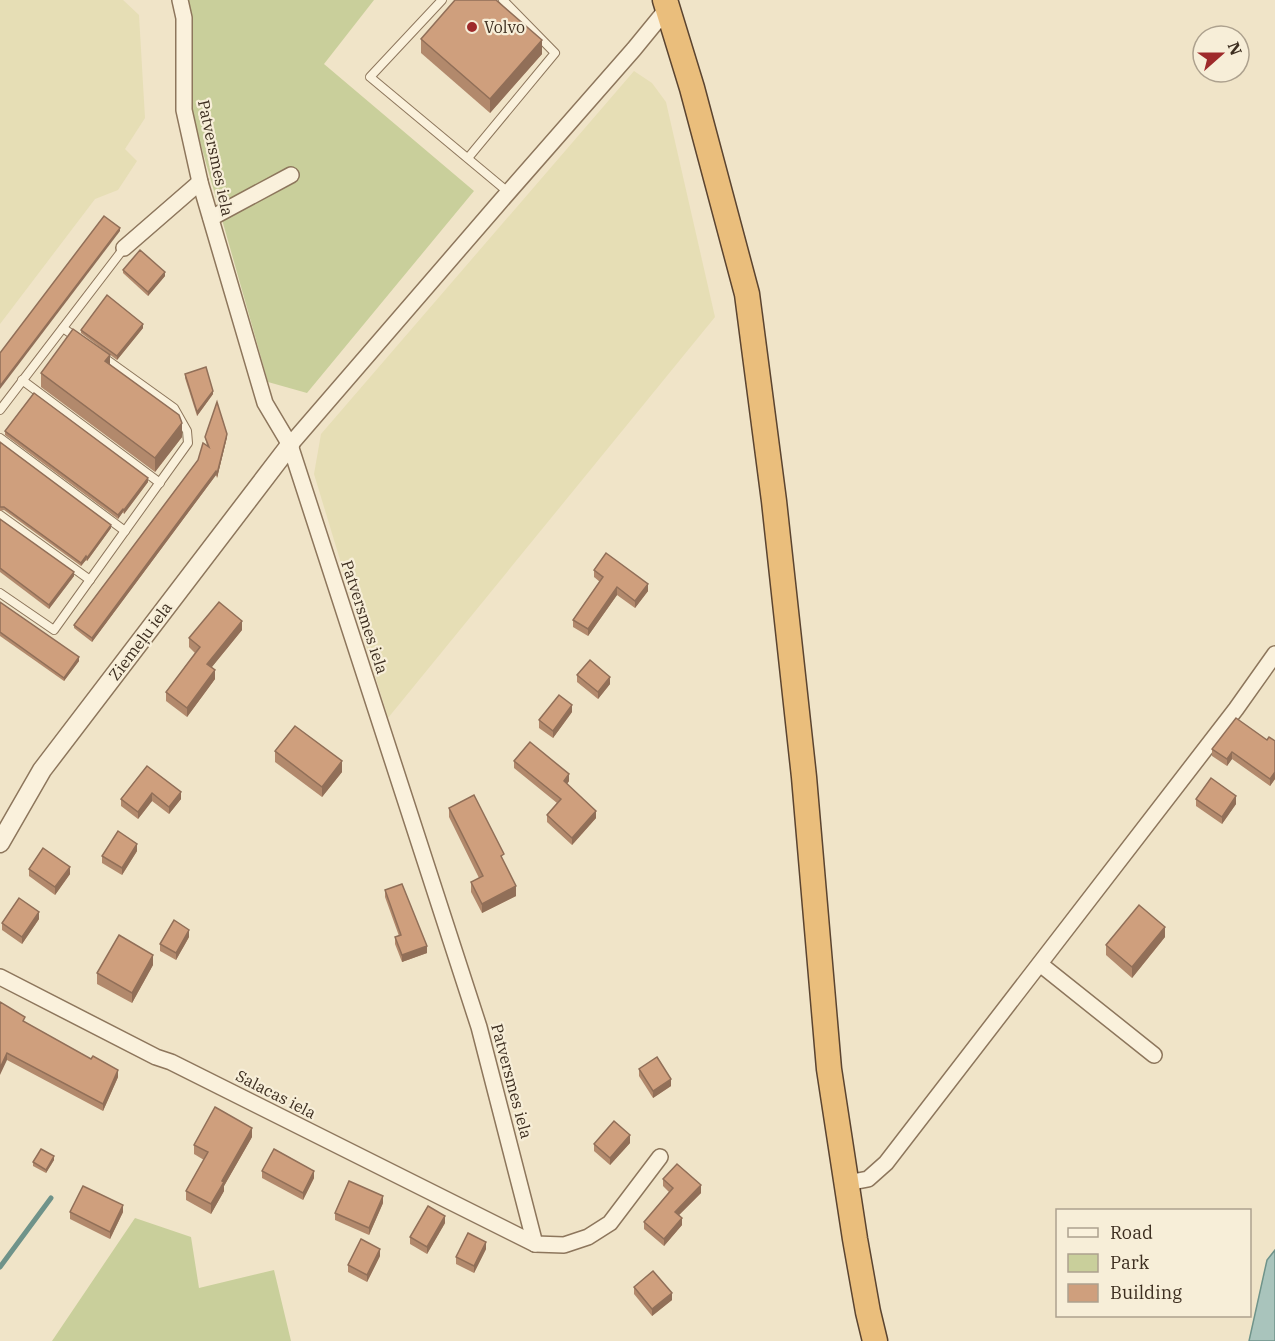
<svg xmlns="http://www.w3.org/2000/svg" width="1275" height="1341" viewBox="0 0 1275 1341" font-family="'IBM Plex Serif',serif">
	<style>
		.farmland { fill: #e6deb5 }
		.green { fill: #c9cf9b }
		.water { fill: #a9c4bc; stroke: #6f938a; stroke-width: 1.5 }
		.lines { fill: none; stroke-linecap: round; stroke-linejoin: round }
		.stream { stroke: #6f938a; stroke-width: 5 }
		.service-casing { stroke: #8d765c; stroke-width: 10 }
		.minor-casing { stroke: #8d765c; stroke-width: 18 }
		.tertiary-casing { stroke: #8d765c; stroke-width: 21 }
		.trunk-casing { stroke: #5b4430; stroke-width: 27 }
		.service { stroke: #faf1dc; stroke-width: 8 }
		.minor { stroke: #faf1dc; stroke-width: 15 }
		.tertiary { stroke: #faf1dc; stroke-width: 18 }
		.trunk { stroke: #eabe7c; stroke-width: 24 }
		.wall { fill: #b2896c }
		.shaded-wall { fill: #916f58 }
		.building { fill: #cf9f7d; stroke: #916f58; stroke-width: 1.5 }
		.poi-dot { fill: #9e2a2b; stroke: #f7eed8; stroke-width: 2 }
		.labels { text-anchor: middle; dominant-baseline: central; stroke-width: 4.5; stroke-linejoin: round; paint-order: stroke }
		.poi-label { font-size: 16px; fill: #3d2e20; stroke: #f7eed8; text-anchor: start }
		.street-label { font-size: 16px; fill: #3d2e20; stroke: #f7eed8 }
	</style>
	<rect width="100%" height="100%" fill="#f0e4c8"/>
	<g class="farmland">
		<polygon points="0,0 123,0 139,15 145,118 125,149 137,161 118,190 95,199 0,324"/>
		<polygon points="634,71 652,83 666,102 715,317 388,718 314,474 321,434"/>
	</g>
	<g class="green">
		<polygon points="186,0 374,0 324,64 474,191 307,393 268,382 193,117"/>
		<polygon points="135,1218 191,1237 199,1288 274,1270 291,1341 52,1341"/>
	</g>
	<polygon class="water" points="1275,1250 1275,1341 1249,1341 1267,1260"/>
	<g class="lines">
		<polyline class="stream" points="0,1267 51,1198"/>
		<defs>
			<g id="service">
				<polyline points="442,0 370,77 508,192"/>
				<polyline points="468,158 555,53 503,0"/>
				<polyline points="63,328 77,338"/>
				<polyline points="22,380 160,483"/>
				<polyline points="0,410 124,248"/>
				<polyline points="0,438 125,531"/>
				<polyline points="0,515 90,580"/>
				<polyline points="0,593 54,630 188,443 187,431 174,408 103,357"/>
			</g>
			<g id="minor">
				<polyline points="180,0 184,18 184,110 200,182 265,403 290,445 479,1027 535,1244"/>
				<polyline points="211,218 291,175"/>
				<polyline points="124,248 200,182"/>
				<polyline points="290,445 499,203 634,49 670,5"/>
				<polyline points="1040,964 1154,1055"/>
				<polyline points="0,977 156,1057 171,1062 535,1244 564,1245 588,1237 610,1223 660,1157"/>
				<polyline points="847,1183 868,1179 886,1163 1236,709 1275,654"/>
			</g>
			<polyline id="tertiary" points="0,843 42,770 290,445"/>
			<polyline id="trunk" points="665,0 692,88 747,294 774,501 804,777 829,1069 855,1239 868,1312 875,1341"/>
		</defs>
		<use href="#service" class="service-casing"/>
		<use href="#minor" class="minor-casing"/>
		<use href="#tertiary" class="tertiary-casing"/>
		<use href="#trunk" class="trunk-casing"/>
		<use href="#service" class="service"/>
		<use href="#minor" class="minor"/>
		<use href="#tertiary" class="tertiary"/>
		<use href="#trunk" class="trunk"/>
	</g>
	<g class="wall">
		<polygon points="421,39 542,54 490,113 421,53"/>
		<polygon points="123,270 165,276 148,296 123,273"/>
		<polygon points="143,328 117,360 81,333 81,330"/>
		<polygon points="110,364 182,437 155,472 41,387 41,373"/>
		<polygon points="185,374 213,394 197,416 185,378"/>
		<polygon points="5,431 148,482 124,514 123,512 118,519 5,435"/>
		<polygon points="205,437 227,437 217,478 216,475 92,642 74,628 74,625 198,460 207,446"/>
		<polygon points="0,442 111,528 87,561 86,560 81,566 4,510 0,511"/>
		<polygon points="0,519 74,576 49,609 0,572"/>
		<polygon points="594,570 648,591 635,608 617,595 588,636 573,627 573,620 600,582 594,577"/>
		<polygon points="0,602 79,661 64,681 0,636"/>
		<polygon points="242,630 211,668 215,679 187,717 166,701 166,692 195,653 189,647 189,638"/>
		<polygon points="577,675 610,684 598,699 577,682"/>
		<polygon points="572,712 553,738 539,728 539,720"/>
		<polygon points="1267,740 1275,741 1275,779 1270,786 1232,759 1227,766 1212,756 1212,749"/>
		<polygon points="275,751 342,772 322,797 275,762"/>
		<polygon points="514,761 569,781 567,784 596,818 572,845 547,822 547,815 557,803 514,768"/>
		<polygon points="147,766 181,799 169,814 152,801 138,819 121,806 121,799"/>
		<polygon points="1196,799 1236,804 1222,824 1196,806"/>
		<polygon points="449,808 504,862 516,896 482,913 471,892 471,882 479,878 449,817"/>
		<polygon points="137,851 122,875 102,863 102,856"/>
		<polygon points="29,869 70,874 55,895 29,876"/>
		<polygon points="385,890 427,953 402,962 395,944 395,937 399,936 385,897"/>
		<polygon points="39,919 22,944 2,930 2,923"/>
		<polygon points="189,937 176,960 160,951 160,944"/>
		<polygon points="1165,937 1132,978 1106,955 1106,945"/>
		<polygon points="153,965 132,1003 97,984 97,973"/>
		<polygon points="0,1002 25,1022 118,1077 103,1111 7,1060"/>
		<polygon points="639,1069 671,1086 653,1098 639,1076"/>
		<polygon points="252,1137 224,1186 224,1191 211,1214 186,1200 186,1191 204,1160 194,1154 194,1145"/>
		<polygon points="630,1143 610,1165 594,1151 594,1144"/>
		<polygon points="54,1160 46,1173 33,1166 33,1162"/>
		<polygon points="262,1171 314,1178 303,1200 262,1178"/>
		<polygon points="663,1179 701,1193 679,1215 682,1225 664,1246 644,1229 644,1222 669,1192 663,1186"/>
		<polygon points="383,1203 369,1235 335,1220 335,1213"/>
		<polygon points="70,1212 123,1212 110,1239 70,1219"/>
		<polygon points="445,1223 427,1254 410,1244 410,1237"/>
		<polygon points="486,1249 474,1273 456,1264 456,1257"/>
		<polygon points="380,1256 367,1282 348,1272 348,1265"/>
		<polygon points="634,1287 672,1300 652,1316 634,1294"/>
	</g>
	<g class="shaded-wall">
		<polygon points="542,40 542,54 490,113 490,99"/>
		<polygon points="120,228 120,231 0,389 0,386"/>
		<polygon points="165,272 165,276 148,296 148,292"/>
		<polygon points="143,324 143,328 117,360 117,356"/>
		<polygon points="110,355 110,369 105,361"/>
		<polygon points="213,391 213,394 197,416 197,412"/>
		<polygon points="182,423 182,437 155,472 155,458"/>
		<polygon points="227,434 227,437 217,478 217,474"/>
		<polygon points="216,471 216,475 92,642 92,638"/>
		<polygon points="148,478 148,482 124,514 124,510"/>
		<polygon points="123,509 123,512 118,519 118,515"/>
		<polygon points="111,525 111,528 87,561 87,558"/>
		<polygon points="86,556 86,560 81,566 81,563"/>
		<polygon points="74,572 74,576 49,609 49,605"/>
		<polygon points="648,584 648,591 635,608 635,601"/>
		<polygon points="617,587 617,595 588,636 588,629"/>
		<polygon points="242,621 242,630 207,673 207,664"/>
		<polygon points="79,657 79,661 64,681 64,678"/>
		<polygon points="215,670 215,679 187,717 187,708"/>
		<polygon points="610,677 610,684 598,699 598,692"/>
		<polygon points="572,705 572,712 553,738 553,731"/>
		<polygon points="1232,752 1232,759 1227,766 1227,759"/>
		<polygon points="342,761 342,772 322,797 322,787"/>
		<polygon points="1275,772 1275,779 1270,786 1270,779"/>
		<polygon points="569,774 569,781 564,788 564,781"/>
		<polygon points="181,792 181,799 169,814 169,807"/>
		<polygon points="152,793 152,801 138,819 138,812"/>
		<polygon points="1236,796 1236,804 1222,824 1222,817"/>
		<polygon points="596,811 596,818 572,845 572,838"/>
		<polygon points="137,844 137,851 122,875 122,868"/>
		<polygon points="70,867 70,874 55,895 55,887"/>
		<polygon points="516,886 516,896 482,913 482,904"/>
		<polygon points="39,912 39,919 22,944 22,937"/>
		<polygon points="1165,927 1165,937 1132,978 1132,967"/>
		<polygon points="189,930 189,937 176,960 176,953"/>
		<polygon points="427,946 427,953 402,962 402,955"/>
		<polygon points="153,955 153,965 132,1003 132,993"/>
		<polygon points="7,1053 7,1060 0,1075 0,1068"/>
		<polygon points="118,1070 118,1077 103,1111 103,1104"/>
		<polygon points="671,1079 671,1086 653,1098 653,1091"/>
		<polygon points="252,1128 252,1137 224,1186 224,1191 211,1214 211,1204 222,1181"/>
		<polygon points="630,1135 630,1143 610,1165 610,1158"/>
		<polygon points="54,1156 54,1160 46,1173 46,1170"/>
		<polygon points="314,1171 314,1178 303,1200 303,1193"/>
		<polygon points="701,1185 701,1193 675,1219 675,1212"/>
		<polygon points="383,1196 383,1203 369,1235 369,1228"/>
		<polygon points="123,1205 123,1212 110,1239 110,1232"/>
		<polygon points="445,1216 445,1223 427,1254 427,1247"/>
		<polygon points="682,1218 682,1225 664,1246 664,1239"/>
		<polygon points="486,1242 486,1249 474,1273 474,1266"/>
		<polygon points="380,1249 380,1256 367,1282 367,1275"/>
		<polygon points="672,1293 672,1300 652,1316 652,1309"/>
	</g>
	<g class="building">
		<polygon points="455,0 496,0 542,40 490,99 421,39"/>
		<polygon points="104,216 120,228 0,386 0,353"/>
		<polygon points="140,250 165,272 148,292 123,270"/>
		<polygon points="107,295 143,324 117,356 81,330"/>
		<polygon points="73,329 110,355 105,361 179,415 182,423 155,458 41,373"/>
		<polygon points="206,367 213,391 197,412 185,374"/>
		<polygon points="34,393 148,478 124,510 123,509 118,515 5,431"/>
		<polygon points="217,402 227,434 217,474 216,471 92,638 74,625 198,460 203,443 209,447 205,437"/>
		<polygon points="0,442 111,525 87,558 86,556 81,563 4,507 0,507"/>
		<polygon points="0,519 74,572 49,605 0,568"/>
		<polygon points="606,553 648,584 635,601 617,587 588,629 573,620 603,577 594,570"/>
		<polygon points="0,602 79,657 64,678 0,632"/>
		<polygon points="219,602 242,621 207,664 215,670 187,708 166,692 200,647 189,638"/>
		<polygon points="590,660 610,677 598,692 577,675"/>
		<polygon points="559,695 572,705 553,731 539,720"/>
		<polygon points="1236,718 1267,740 1269,737 1275,741 1275,772 1270,779 1232,752 1227,759 1212,749"/>
		<polygon points="295,726 342,761 322,787 275,751"/>
		<polygon points="530,742 569,774 564,781 596,811 572,838 547,815 561,799 514,761"/>
		<polygon points="147,766 181,792 169,807 152,793 138,812 121,799"/>
		<polygon points="1211,778 1236,796 1222,817 1196,799"/>
		<polygon points="474,795 504,854 501,856 516,886 482,904 471,882 483,876 449,808"/>
		<polygon points="118,831 137,844 122,868 102,856"/>
		<polygon points="43,848 70,867 55,887 29,869"/>
		<polygon points="402,884 427,946 402,955 395,937 401,935 385,890"/>
		<polygon points="19,898 39,912 22,937 2,923"/>
		<polygon points="1139,905 1165,927 1132,967 1106,945"/>
		<polygon points="174,920 189,930 176,953 160,944"/>
		<polygon points="119,935 153,955 132,993 97,973"/>
		<polygon points="0,1002 25,1017 23,1021 91,1059 93,1056 118,1070 103,1104 7,1053 0,1068"/>
		<polygon points="657,1057 671,1079 653,1091 639,1069"/>
		<polygon points="215,1107 252,1128 222,1181 224,1182 211,1204 186,1191 208,1152 194,1145"/>
		<polygon points="614,1121 630,1135 610,1158 594,1144"/>
		<polygon points="41,1149 54,1156 46,1170 33,1162"/>
		<polygon points="274,1149 314,1171 303,1193 262,1171"/>
		<polygon points="677,1164 701,1185 675,1212 682,1218 664,1239 644,1222 673,1188 663,1179"/>
		<polygon points="349,1181 383,1196 369,1228 335,1213"/>
		<polygon points="83,1186 123,1205 110,1232 70,1212"/>
		<polygon points="428,1206 445,1216 427,1247 410,1237"/>
		<polygon points="468,1233 486,1242 474,1266 456,1257"/>
		<polygon points="361,1239 380,1249 367,1275 348,1265"/>
		<polygon points="653,1271 672,1293 652,1309 634,1287"/>
	</g>
	<circle class="poi-dot" cx="472" cy="27" r="6"/>
	<g class="labels">
		<g class="poi-label">
			<text x="484" y="27">Volvo</text>
		</g>
		<g class="street-label">
			<text transform="translate(216 158) rotate(78)">Patversmes iela</text>
			<text transform="translate(365 617) rotate(72)">Patversmes iela</text>
			<text transform="translate(140 641) rotate(-53)">Ziemeļu iela</text>
			<text transform="translate(512 1081) rotate(75)">Patversmes iela</text>
			<text transform="translate(276 1094) rotate(27)">Salacas iela</text>
		</g>
	</g>
	<rect x="1056" y="1209" width="195" height="108" fill="#f7eed8" stroke="#ada18e" stroke-width="1.5"/>
	<rect x="1068" y="1228" width="30" height="9" fill="#faf1dc" stroke="#ada18e" stroke-width="1.5"/>
	<text x="1110" y="1239" font-size="18" fill="#3d2e20">Road</text>
	<rect x="1068" y="1254" width="30" height="18" fill="#c9cf9b" stroke="#ada18e" stroke-width="1.5"/>
	<text x="1110" y="1269" font-size="18" fill="#3d2e20">Park</text>
	<rect x="1068" y="1284" width="30" height="18" fill="#cf9f7d" stroke="#ada18e" stroke-width="1.5"/>
	<text x="1110" y="1299" font-size="18" fill="#3d2e20">Building</text>
	<g transform="translate(1221 54) rotate(69)"><circle r="28" fill="#f7eed8" stroke="#ada18e" stroke-width="1.5"/>
	<path d="M0-4.5L10 22L0 15L-10 22Z" fill="#9e2a2b"/>
	<text y="-9" font-size="16" font-weight="bold" text-anchor="middle" fill="#3d2e20">N</text>
	</g>
</svg>
